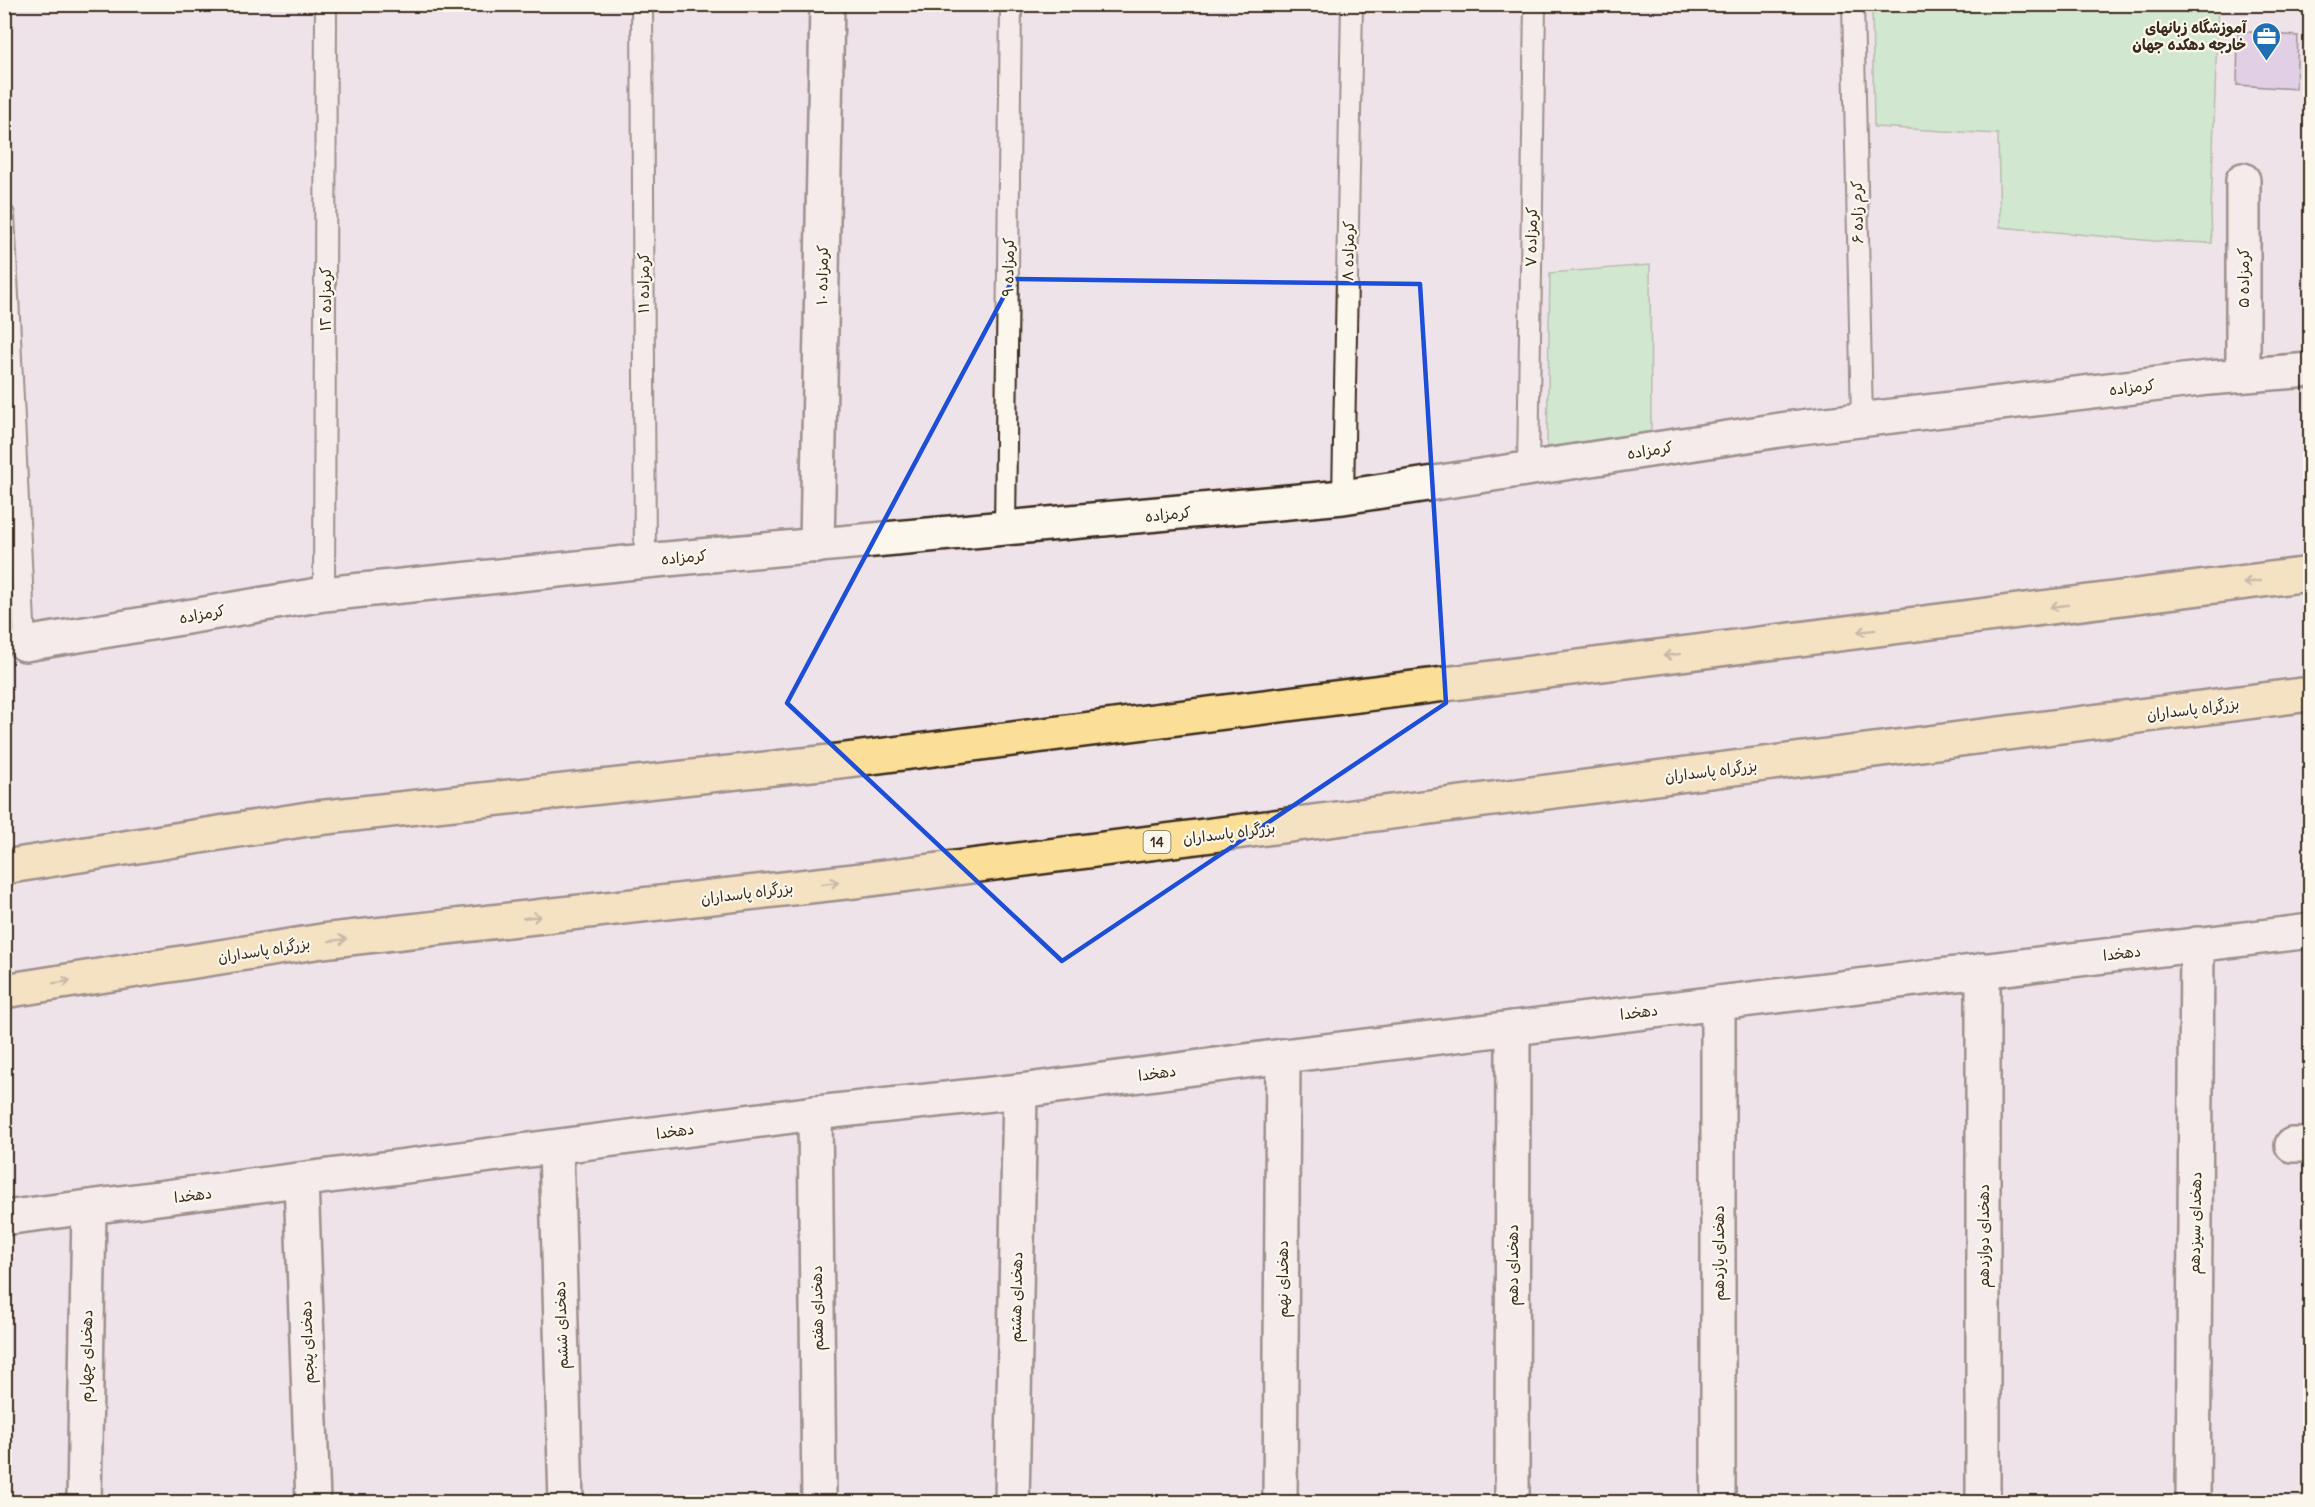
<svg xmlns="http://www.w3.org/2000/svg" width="2315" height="1507" viewBox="0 0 2315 1507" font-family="Delius,'Playpen Sans Arabic',sans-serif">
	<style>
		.green { fill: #b0ebb1; stroke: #768a68; stroke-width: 1.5 }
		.building { fill: #d0b5e3; stroke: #3b2a1e; stroke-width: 1.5 }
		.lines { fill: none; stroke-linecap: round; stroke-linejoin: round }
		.lane-casing { stroke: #3b2a1e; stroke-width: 24 }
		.street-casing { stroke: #3b2a1e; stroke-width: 38 }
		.secondary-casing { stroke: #3b2a1e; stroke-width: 38 }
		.highway-casing { stroke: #3b2a1e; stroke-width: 38 }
		.lane { stroke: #fbf7ec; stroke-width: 20 }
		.street { stroke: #fbf7ec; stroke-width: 33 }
		.secondary { stroke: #fbf7ec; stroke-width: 33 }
		.highway { stroke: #fbdf96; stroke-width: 33 }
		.oneway { stroke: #9b845a }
		.marked { fill: none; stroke: #1d4ed8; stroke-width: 4.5; stroke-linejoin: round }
		.labels { text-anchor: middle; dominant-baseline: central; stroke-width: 4.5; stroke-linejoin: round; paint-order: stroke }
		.shield { fill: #fbf7ec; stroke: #75685c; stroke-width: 1.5 }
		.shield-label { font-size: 14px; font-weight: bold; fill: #3b2a1e }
		.poi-label { font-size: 15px; font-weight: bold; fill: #3b2a1e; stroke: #fbf7ec; text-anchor: end }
		.street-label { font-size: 15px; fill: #3b2a1e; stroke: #fbf7ec }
	</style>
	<rect width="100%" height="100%" fill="#eee3e9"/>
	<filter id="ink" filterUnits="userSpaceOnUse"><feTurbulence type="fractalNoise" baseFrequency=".0167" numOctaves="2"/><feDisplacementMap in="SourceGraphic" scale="12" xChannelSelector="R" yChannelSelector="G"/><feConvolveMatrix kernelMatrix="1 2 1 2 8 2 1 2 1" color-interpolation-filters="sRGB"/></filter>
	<g filter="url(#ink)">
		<g class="green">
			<polygon points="1872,5 2218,5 2211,210 2212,243 2154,241 2000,227 1998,134 1874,127"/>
			<polygon points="1650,265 1651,432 1547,447 1550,273"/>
		</g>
		<polygon class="building" points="2238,31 2298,36 2296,89 2237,85"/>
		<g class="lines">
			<defs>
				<g id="lane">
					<polyline points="642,4 645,561"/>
					<polyline points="1853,4 1862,420"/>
					<polyline points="4,215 25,644"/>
					<polyline points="1528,469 1535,4"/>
					<polyline points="1343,497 1352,4"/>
					<polyline points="1005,529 1011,4"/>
					<polyline points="324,594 326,4"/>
				</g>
				<g id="street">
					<polyline points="2243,180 2243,375"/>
					<polyline points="817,546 827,4"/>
					<polyline points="25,644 324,594 645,561 1343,497 1793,428 2208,378 2310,370"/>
					<polyline points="1718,1003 1718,1502"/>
					<polyline points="815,1113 819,1502"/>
					<polyline points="2292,1145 2310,1145"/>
					<polyline points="556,1147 566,1502"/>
					<polyline points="301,1181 313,1502"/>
					<polyline points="84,1502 89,1209"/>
					<polyline points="1012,1502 1020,1091"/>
					<polyline points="1280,1502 1283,1056"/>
					<polyline points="1512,1502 1513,1028"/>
					<polyline points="1983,1502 1983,970"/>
					<polyline points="2193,1502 2197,944"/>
				</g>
				<polyline id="secondary" points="4,1218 815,1113 1020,1091 1283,1056 2310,931"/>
				<g id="highway">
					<polyline points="4,867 308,819 839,761 2310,574"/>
					<polyline points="4,991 322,941 854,881 2310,694"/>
				</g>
			</defs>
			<use href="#lane" class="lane-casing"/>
			<use href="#street" class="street-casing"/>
			<use href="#secondary" class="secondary-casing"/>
			<use href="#highway" class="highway-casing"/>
			<use href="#lane" class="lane"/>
			<use href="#street" class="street"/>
			<use href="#secondary" class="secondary"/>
			<use href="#highway" class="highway"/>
		</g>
		<defs><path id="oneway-shaft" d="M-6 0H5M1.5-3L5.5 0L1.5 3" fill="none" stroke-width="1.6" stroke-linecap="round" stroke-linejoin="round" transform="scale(1.5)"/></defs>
		<g class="oneway">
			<use href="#oneway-shaft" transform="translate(2252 582) rotate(173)"/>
			<use href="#oneway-shaft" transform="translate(2059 606) rotate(173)"/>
			<use href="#oneway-shaft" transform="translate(1866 631) rotate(173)"/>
			<use href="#oneway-shaft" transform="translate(1672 655) rotate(173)"/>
			<use href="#oneway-shaft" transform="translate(830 883) rotate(-7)"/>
			<use href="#oneway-shaft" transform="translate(532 917) rotate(-7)"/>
			<use href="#oneway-shaft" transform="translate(338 940) rotate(-7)"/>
			<use href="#oneway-shaft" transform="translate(62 982) rotate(-9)"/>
		</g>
	</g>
	<path d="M0 0H2315V1507H0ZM1013,279L1420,284L1446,703L1062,961L787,703Z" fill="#eee3e9" fill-opacity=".55" fill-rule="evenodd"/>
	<path class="marked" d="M1013,279L1420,284L1446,703L1062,961L787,703Z"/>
	<defs>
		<symbol id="office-pin" viewBox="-11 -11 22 30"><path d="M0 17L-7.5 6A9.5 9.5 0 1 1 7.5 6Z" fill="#1f6fb2" stroke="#fbf7ec"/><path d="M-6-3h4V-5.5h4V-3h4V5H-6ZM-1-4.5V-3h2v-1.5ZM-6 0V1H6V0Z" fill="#fff"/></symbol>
	</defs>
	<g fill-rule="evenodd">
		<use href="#office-pin" x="2250" y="20" width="33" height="45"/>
	</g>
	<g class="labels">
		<rect class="shield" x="1143.5" y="831" width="27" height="22" rx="4.5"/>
		<g class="shield-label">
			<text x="1157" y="842">14</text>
		</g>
		<g class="poi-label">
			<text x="2246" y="27">آموزشگاه زبانهای<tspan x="2246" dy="17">خارجه دهکده جهان</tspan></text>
		</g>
		<g class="street-label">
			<text transform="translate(1857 212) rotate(-91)">کرم زاده ۶</text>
			<text transform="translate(1531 237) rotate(-89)">کرمزاده ٧</text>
			<text transform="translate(1348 251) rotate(-89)">کرمزاده ٨</text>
			<text transform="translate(1008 267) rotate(-89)">کرمزاده ٩</text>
			<text transform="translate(822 275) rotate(-89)">کرمزاده ١٠</text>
			<text transform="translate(2243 278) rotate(-90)">کرمزاده ۵</text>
			<text transform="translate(643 283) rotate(-90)">کرمزاده ١١</text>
			<text transform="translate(325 299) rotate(-90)">کرمزاده ١٢</text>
			<text transform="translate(2132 387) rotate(-7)">کرمزاده</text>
			<text transform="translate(1650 450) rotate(-9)">کرمزاده</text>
			<text transform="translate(1168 514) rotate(-6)">کرمزاده</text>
			<text transform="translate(684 557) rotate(-5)">کرمزاده</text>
			<text transform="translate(202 614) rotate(-10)">کرمزاده</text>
			<text transform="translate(2193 709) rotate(-7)">بزرگراه پاسداران</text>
			<text transform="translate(1711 771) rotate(-7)">بزرگراه پاسداران</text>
			<text transform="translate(1229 833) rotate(-7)">بزرگراه پاسداران</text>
			<text transform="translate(747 893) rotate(-7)">بزرگراه پاسداران</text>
			<text transform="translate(264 950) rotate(-9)">بزرگراه پاسداران</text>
			<text transform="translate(2122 953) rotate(-7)">دهخدا</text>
			<text transform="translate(1639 1012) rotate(-7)">دهخدا</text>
			<text transform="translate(1157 1073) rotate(-8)">دهخدا</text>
			<text transform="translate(675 1131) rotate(-8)">دهخدا</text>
			<text transform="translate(193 1195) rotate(-7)">دهخدا</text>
			<text transform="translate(2195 1223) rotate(-89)">دهخدای سیزدهم</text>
			<text transform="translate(1983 1236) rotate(-90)">دهخدای دوازدهم</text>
			<text transform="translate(1718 1253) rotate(-90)">دهخدای یازدهم</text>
			<text transform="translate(1512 1265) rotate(-90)">دهخدای دهم</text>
			<text transform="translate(1282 1279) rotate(-90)">دهخدای نهم</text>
			<text transform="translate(1016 1297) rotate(-89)">دهخدای هشتم</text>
			<text transform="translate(817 1308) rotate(-91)">دهخدای هفتم</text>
			<text transform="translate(561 1325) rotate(-92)">دهخدای ششم</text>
			<text transform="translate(307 1342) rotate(-92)">دهخدای پنجم</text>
			<text transform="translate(86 1356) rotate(-89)">دهخدای چهارم</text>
		</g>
	</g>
	<rect width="2315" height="1507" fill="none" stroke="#fbf7ec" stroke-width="24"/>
	<rect x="12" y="12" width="2291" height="1483" fill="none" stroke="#3b2a1e" stroke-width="2" filter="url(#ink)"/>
</svg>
